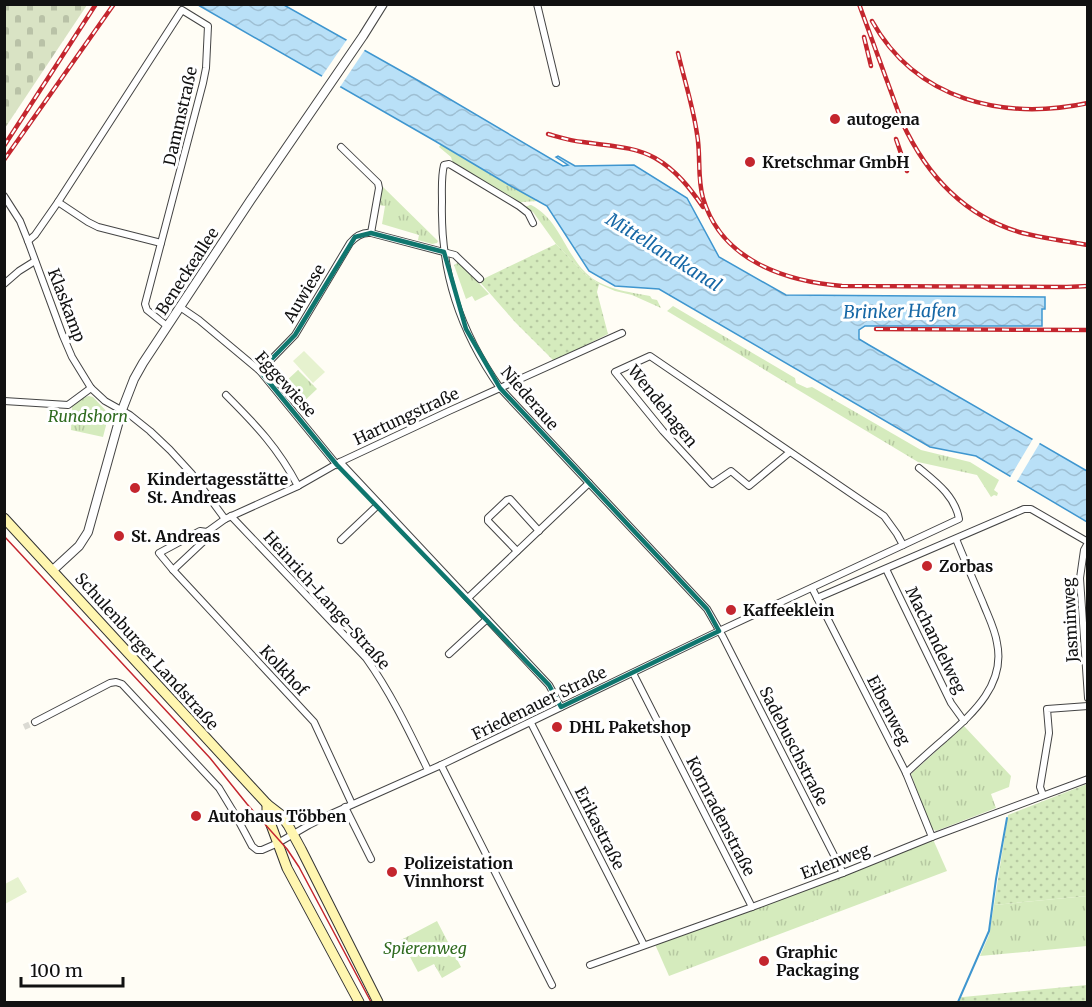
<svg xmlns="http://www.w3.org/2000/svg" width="1092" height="1007" viewBox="0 0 1092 1007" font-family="Merriweather,serif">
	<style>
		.grass { fill: url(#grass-tufts) }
		.cemetery { fill: url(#cemetery-stones) }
		.garden { fill: url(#garden-dots) }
		.pitch { fill: #e6f2cf }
		.water { fill: url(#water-waves); stroke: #3f96cf; stroke-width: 1.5 }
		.pier { fill: #fffdf5 }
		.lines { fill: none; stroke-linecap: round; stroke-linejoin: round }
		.stream { stroke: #3f96cf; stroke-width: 2 }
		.minor-tunnel { stroke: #dbdad3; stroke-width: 6; stroke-dasharray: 6 3; stroke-linecap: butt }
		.minor-casing { stroke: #444; stroke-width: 8 }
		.tertiary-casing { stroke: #444; stroke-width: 10 }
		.secondary-casing { stroke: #333; stroke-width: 11 }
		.minor { stroke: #fff; stroke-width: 6 }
		.tertiary { stroke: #fff; stroke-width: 8 }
		.secondary { stroke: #fff6b0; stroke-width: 9 }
		.tram { stroke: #c4262e; stroke-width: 1.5 }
		.rail-casing { stroke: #c4262e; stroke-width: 4.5 }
		.rail { stroke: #fff; stroke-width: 2; stroke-dasharray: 7; stroke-linecap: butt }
		.marked { fill: none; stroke: #0f766e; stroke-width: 4.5; stroke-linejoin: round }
		.poi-dot { fill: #c4262e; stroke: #fff; stroke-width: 2 }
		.labels { text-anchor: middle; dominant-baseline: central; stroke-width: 6; stroke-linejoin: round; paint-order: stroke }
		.street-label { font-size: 16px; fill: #111; stroke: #fff }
		.poi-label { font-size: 16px; font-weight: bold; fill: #111; stroke: #fff; text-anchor: start }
		.park-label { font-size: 16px; font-style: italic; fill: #2f6b1f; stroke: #fff }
		.water-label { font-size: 18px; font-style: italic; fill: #1768a6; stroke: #fff }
	</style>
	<defs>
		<pattern id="grass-tufts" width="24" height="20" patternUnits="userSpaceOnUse" patternTransform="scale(1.5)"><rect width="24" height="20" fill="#d5ebbd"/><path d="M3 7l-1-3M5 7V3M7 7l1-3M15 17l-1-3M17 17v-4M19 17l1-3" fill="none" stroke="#b6c8a1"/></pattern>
		<pattern id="cemetery-stones" width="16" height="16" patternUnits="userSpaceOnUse" patternTransform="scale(1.5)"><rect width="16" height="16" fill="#d9e3c4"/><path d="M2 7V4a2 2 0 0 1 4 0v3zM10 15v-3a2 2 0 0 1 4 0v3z" fill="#b9c2a7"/></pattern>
		<pattern id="garden-dots" width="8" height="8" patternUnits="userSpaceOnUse" patternTransform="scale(1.5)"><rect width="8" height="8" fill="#d5ebbd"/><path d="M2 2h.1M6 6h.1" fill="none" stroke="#b6c8a1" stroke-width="1.8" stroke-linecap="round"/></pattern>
		<pattern id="water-waves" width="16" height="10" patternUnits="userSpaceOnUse" patternTransform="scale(1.5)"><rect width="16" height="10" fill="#b9e0f7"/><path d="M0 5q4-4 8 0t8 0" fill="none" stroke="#9ebfd3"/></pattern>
	</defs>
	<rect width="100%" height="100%" fill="#fffdf5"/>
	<g class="grass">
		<polygon points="441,144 509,185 538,201 522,202 519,204 453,164 451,157 439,147"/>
		<polygon points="382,186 438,241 437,243 432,244 418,240 419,235 382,224 385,206 379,205"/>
		<path d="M531,205C559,219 565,253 586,273C602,289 629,292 650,296L652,299L657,300L661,308L632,295L615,291L599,284L586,275L556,244L533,212L524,207Z"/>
		<polygon points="459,262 489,294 475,301 472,296 466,299 454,265"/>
		<polygon points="673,306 795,378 796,383 807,388 812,387 921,450 970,462 999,480 994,490 998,493 997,496 994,495 991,497 977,475 918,462 667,311"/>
		<polygon points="298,370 317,389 300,405 286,390 289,387 285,382"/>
		<polygon points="89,396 93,397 109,414 103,437 71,430 72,406 85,397"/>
		<polygon points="964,726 1011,776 1009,787 991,794 996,808 936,831 931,828 911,774"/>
		<polygon points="932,837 947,871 669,976 654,942"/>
		<polygon points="1087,896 1087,946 980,956 989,935 994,905"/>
		<polygon points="437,921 461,967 442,978 434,964 418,972 401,940"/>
	</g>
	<polygon class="cemetery" points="5,4 87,5 5,128 4,5"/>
	<g class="garden">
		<polygon points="556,244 586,275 599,284 597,292 608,334 554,361 515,322 479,281"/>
		<polygon points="1087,784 1087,896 994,905 1008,815"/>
		<polygon points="1087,985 1087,1002 959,1002 961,997 963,997"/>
	</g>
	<g class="pitch">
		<polygon points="304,351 325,372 313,383 293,361"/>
		<polygon points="18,877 27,892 5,904 5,884"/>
	</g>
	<polygon class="water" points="198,5 284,5 419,81 563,166 568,165 556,157 558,156 575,166 634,165 687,198 719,257 786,295 1045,297 1045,309 1042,309 1042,326 865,326 859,330 859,339 869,345 1087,471 1087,522 976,456 930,447 659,289 615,286 589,271 547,206 509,185 435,141"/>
	<g class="pier">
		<polygon points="348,38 366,48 338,90 320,79"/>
		<polygon points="1034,437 1041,441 1016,483 1009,479"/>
	</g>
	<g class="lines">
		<polyline class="stream" points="958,1002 989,931 996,879 1007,818"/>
		<polyline class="minor-tunnel" points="24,727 35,722"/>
		<defs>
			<g id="minor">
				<polyline points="537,4 556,83"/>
				<polyline points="341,147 378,183 379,188 371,233"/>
				<polyline points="4,196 20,221 28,241 63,336 72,357 91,388 105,401 130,415 150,431 170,450 192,474 225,519"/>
				<polyline points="58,202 88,222 98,227 161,243"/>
				<path d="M533,223L528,213L519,206L451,165L449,164L444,165C441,177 442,190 442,202C440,272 460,331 500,388L707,609L723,637L843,873"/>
				<polyline points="28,241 35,235 58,202 182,10 208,26 206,68 203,83 145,304 147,310 167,326"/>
				<polyline points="4,284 19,271 35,261"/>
				<polyline points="180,307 199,320 260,371 337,465"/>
				<path d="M260,371L295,335L350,243C356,236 362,232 371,233L455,255L480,279"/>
				<path d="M226,395C256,425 278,448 298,486"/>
				<polyline points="4,401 68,405 91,388"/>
				<polyline points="790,452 749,486 731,471 712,484 663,431 615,372 650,356 884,516 897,534 903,545"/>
				<polyline points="340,462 549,685 561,707"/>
				<path d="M231,516L366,658C391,693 409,731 428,770"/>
				<polyline points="207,532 206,539 173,570 159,553 200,531 207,532 225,519 298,486 340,462 449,411 622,333"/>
				<polyline points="341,540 379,504"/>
				<polyline points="1088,543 1084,550 1080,578 1088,698"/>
				<polyline points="517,551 488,521 488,518 507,500 510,499 539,531"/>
				<polyline points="886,569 951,703 964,721"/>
				<polyline points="173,570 314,722 352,804"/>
				<polyline points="812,588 906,773 932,837"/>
				<polyline points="468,598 589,483"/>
				<polyline points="817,598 1024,509 1031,509 1088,542"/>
				<polyline points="449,654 487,619"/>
				<polyline points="633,673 752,907"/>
				<path d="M35,722L110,683L116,682L122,684L219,788L236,816L252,846L257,850H262L278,843L309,825L331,814L441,765L719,631L959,519C955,496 936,482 919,468"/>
				<polyline points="531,723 644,945"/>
				<polyline points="441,765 552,985"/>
				<path d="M906,773C919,761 931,750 944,739C972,714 1006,685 997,643C995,629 988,616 983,603C974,582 965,561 956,539"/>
				<polyline points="1043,795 1040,787 1049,733 1047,709 1088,706"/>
				<polyline points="345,807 371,859"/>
				<polyline points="590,965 752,907 843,873 932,837 1088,779"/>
			</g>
			<polyline id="tertiary" points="53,570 79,546 88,532 122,410 134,379 143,363 250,201 363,36 383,4"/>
			<g id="secondary">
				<polyline points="4,518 267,804 280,814 288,825 301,849 378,1002"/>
				<polyline points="267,804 267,814 287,868 359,1002"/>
			</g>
		</defs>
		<use href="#minor" class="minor-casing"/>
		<use href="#tertiary" class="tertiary-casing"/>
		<use href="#secondary" class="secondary-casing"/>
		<use href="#minor" class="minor"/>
		<use href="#tertiary" class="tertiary"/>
		<use href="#secondary" class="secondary"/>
		<polyline class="tram" points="4,536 210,758 247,804 287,849 299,867 371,1002"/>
		<defs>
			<g id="rail">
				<path d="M859,4L902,122C926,174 963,215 1019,232C1041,238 1065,241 1088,245"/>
				<path d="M872,21C916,100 1003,121 1088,103"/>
				<polyline points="864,37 871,66"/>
				<path d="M678,53C684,79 693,106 697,134C701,155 697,177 703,198C721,260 784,281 842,286L1067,287L1088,286"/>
				<path d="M548,134C559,137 571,141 583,142C608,146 633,146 655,158C676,170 690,188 703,207"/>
				<polyline points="896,139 907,171"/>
				<polyline points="4,146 96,4"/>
				<polyline points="4,160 114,4"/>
				<polyline points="876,329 1088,330"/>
			</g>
		</defs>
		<use href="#rail" class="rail-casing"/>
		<use href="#rail" class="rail"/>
	</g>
	<path class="marked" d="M371,233L444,252L466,329L500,388L707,609L719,631L561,707L549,685L337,465L260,371L295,335L355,237Z"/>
	<g class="poi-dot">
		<circle cx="835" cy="119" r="6"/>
		<circle cx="750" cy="162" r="6"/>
		<circle cx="135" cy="488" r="6"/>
		<circle cx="119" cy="536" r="6"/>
		<circle cx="927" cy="566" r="6"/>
		<circle cx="731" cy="610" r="6"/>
		<circle cx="557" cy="727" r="6"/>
		<circle cx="196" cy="816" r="6"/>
		<circle cx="392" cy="872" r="6"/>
		<circle cx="764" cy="961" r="6"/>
	</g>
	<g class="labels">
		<g class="street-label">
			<text transform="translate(180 116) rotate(-77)">Dammstraße</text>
			<text transform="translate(187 271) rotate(-57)">Beneckeallee</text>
			<text transform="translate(304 293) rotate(-59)">Auwiese</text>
			<text transform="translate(67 305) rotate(69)">Klaskamp</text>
			<text transform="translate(286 384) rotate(48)">Eggewiese</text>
			<text transform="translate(530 398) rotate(49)">Niederaue</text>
			<text transform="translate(663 406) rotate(51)">Wendehagen</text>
			<text transform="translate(406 416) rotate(-25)">Hartungstraße</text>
			<text transform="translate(327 600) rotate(48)">Heinrich-Lange-Straße</text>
			<text transform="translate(1070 620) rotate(-93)">Jasminweg</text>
			<text transform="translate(936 640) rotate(64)">Machandelweg</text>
			<text transform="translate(147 651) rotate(48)">Schulenburger Landstraße</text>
			<text transform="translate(284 670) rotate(47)">Kolkhof</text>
			<text transform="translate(539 703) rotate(-26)">Friedenauer Straße</text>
			<text transform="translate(889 710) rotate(63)">Eibenweg</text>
			<text transform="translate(794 746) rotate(63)">Sadebuschstraße</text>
			<text transform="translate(721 816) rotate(63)">Kornradenstraße</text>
			<text transform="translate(600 828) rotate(63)">Erikastraße</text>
			<text transform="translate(835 861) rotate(-21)">Erlenweg</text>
		</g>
		<g class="poi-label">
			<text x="847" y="119">autogena</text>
			<text x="762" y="162">Kretschmar GmbH</text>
			<text x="147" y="479">Kindertagesstätte<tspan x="147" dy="18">St. Andreas</tspan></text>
			<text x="131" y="536">St. Andreas</text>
			<text x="939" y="566">Zorbas</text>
			<text x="743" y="610">Kaffeeklein</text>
			<text x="569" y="727">DHL Paketshop</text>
			<text x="208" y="816">Autohaus Többen</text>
			<text x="404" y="863">Polizeistation<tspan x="404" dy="18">Vinnhorst</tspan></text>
			<text x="776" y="952">Graphic<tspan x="776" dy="18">Packaging</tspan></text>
		</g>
		<g class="park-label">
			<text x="88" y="416">Rundshorn</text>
			<text x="425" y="948">Spierenweg</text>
		</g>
		<g class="water-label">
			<text transform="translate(664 252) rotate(32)">Mittellandkanal</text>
			<text transform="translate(900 311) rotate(-1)">Brinker Hafen</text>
		</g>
	</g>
	<rect width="1092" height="1007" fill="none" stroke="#111111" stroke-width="12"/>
	<path d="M21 977v9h102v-9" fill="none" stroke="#111111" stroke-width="3"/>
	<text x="30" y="977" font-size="18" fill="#111111" stroke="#ffffff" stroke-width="4.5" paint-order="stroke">100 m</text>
</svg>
